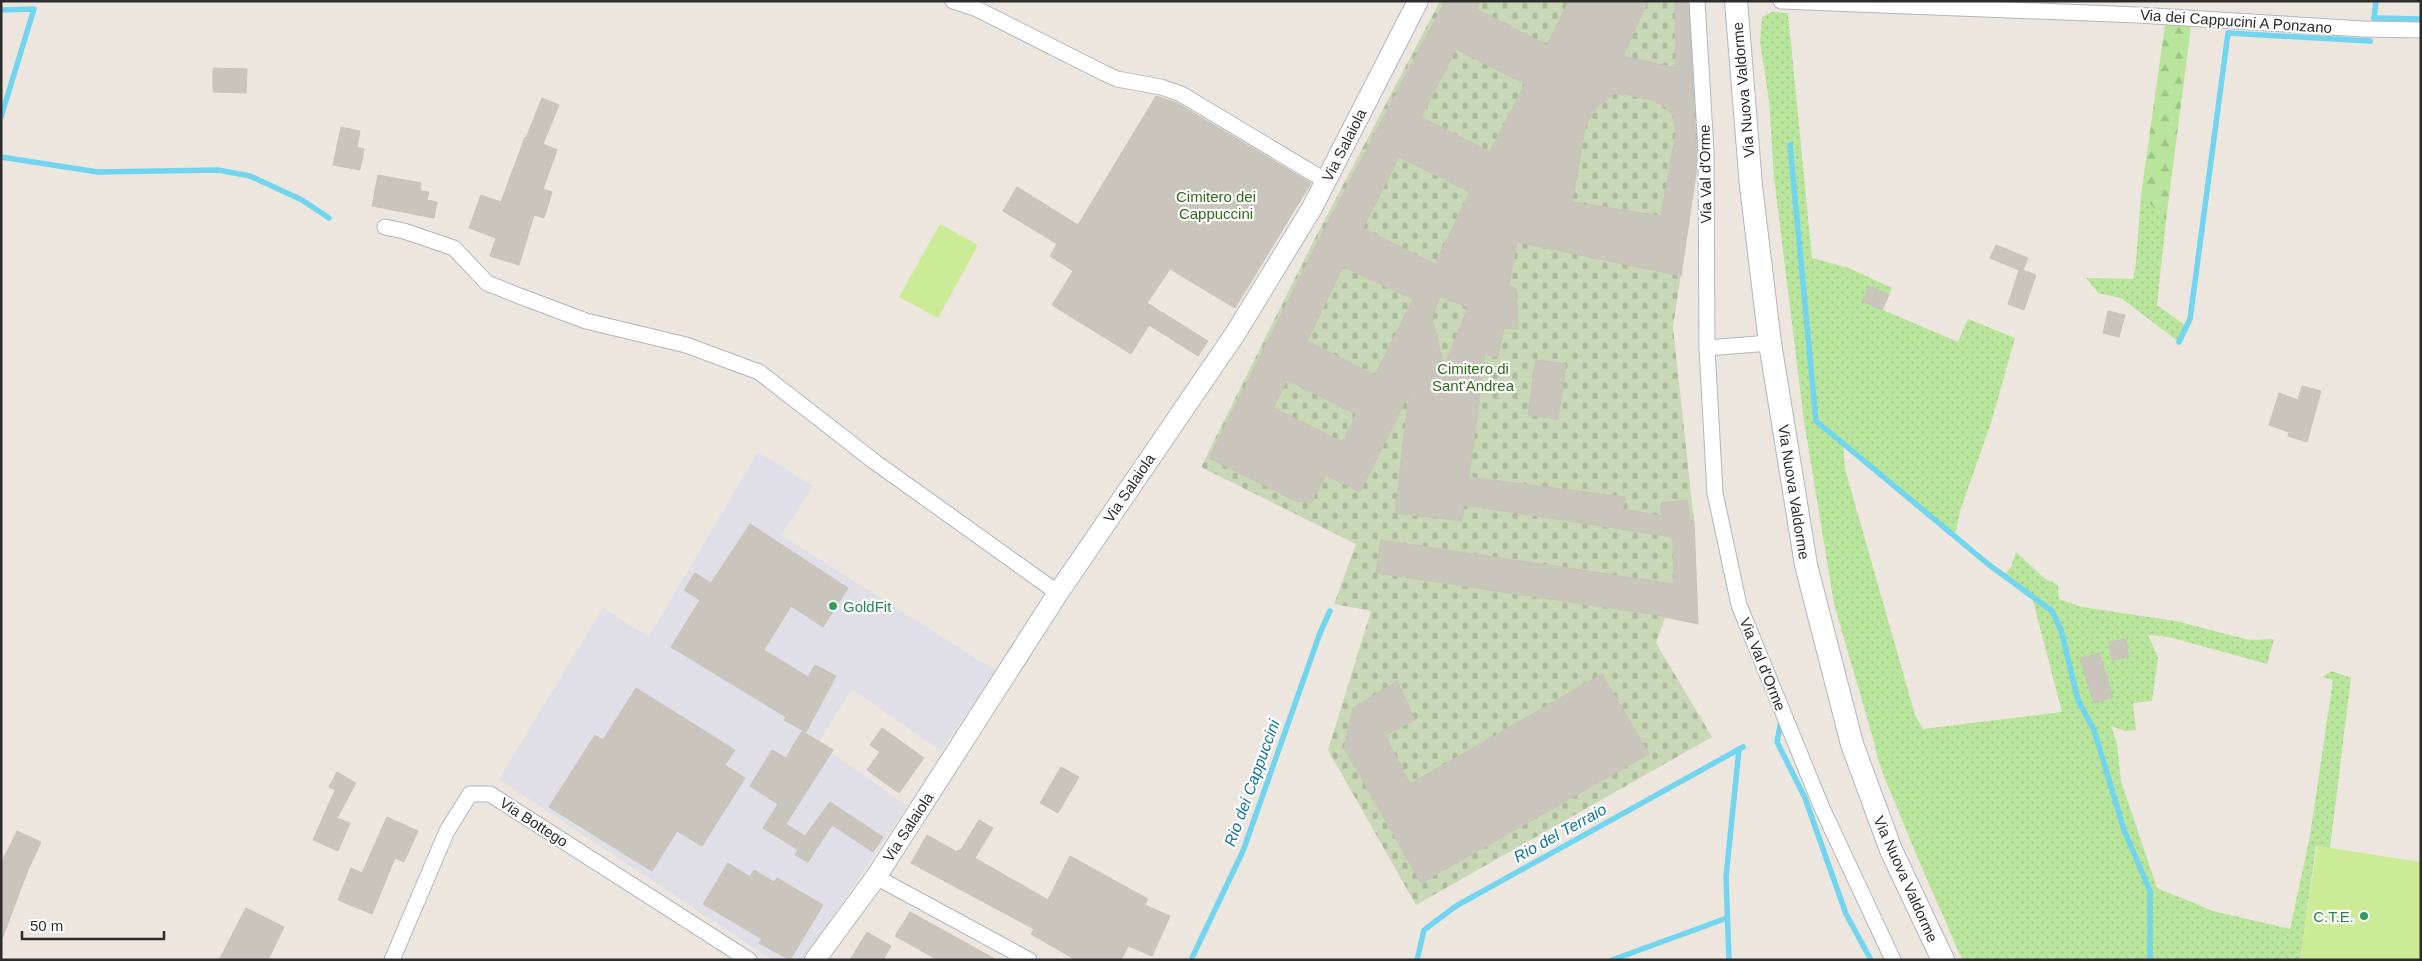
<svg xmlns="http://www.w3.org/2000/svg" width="2422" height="961" viewBox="0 0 2422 961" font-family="Helvetica,sans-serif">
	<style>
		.industrial { fill: #e0dee6 }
		.grass { fill: url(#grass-dots) }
		.forest { fill: url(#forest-firs) }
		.cemetery { fill: url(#cemetery-stones) }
		.pitch { fill: #cceb96 }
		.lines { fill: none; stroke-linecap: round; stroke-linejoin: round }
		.stream { stroke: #71d5ef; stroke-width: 5.5 }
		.building { fill: #c9c4bc; stroke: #c9c2b7; fill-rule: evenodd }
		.minor-casing { stroke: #b2b5bf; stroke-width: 17 }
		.tertiary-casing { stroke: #b2b5bf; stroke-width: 22 }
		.secondary-casing { stroke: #b2b5bf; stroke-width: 24 }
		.minor { stroke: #fff; stroke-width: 15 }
		.tertiary { stroke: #fff; stroke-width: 20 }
		.secondary { stroke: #fff; stroke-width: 22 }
		.leisure-dot { fill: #2e9e5b; stroke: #fff; stroke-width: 2 }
		.labels { text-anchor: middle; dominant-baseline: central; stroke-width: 4.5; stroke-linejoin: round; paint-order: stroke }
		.street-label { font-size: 15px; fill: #2c2c2c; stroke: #fff }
		.park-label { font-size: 15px; fill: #306a1a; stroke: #fff }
		.leisure-label { font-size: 15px; fill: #27864d; stroke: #fff; text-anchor: start }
		.water-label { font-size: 16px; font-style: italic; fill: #0d759e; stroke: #fff }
	</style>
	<defs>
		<pattern id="grass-dots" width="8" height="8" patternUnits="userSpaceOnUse" patternTransform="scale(1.25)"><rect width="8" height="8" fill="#b8e49b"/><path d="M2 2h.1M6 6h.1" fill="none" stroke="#9ec486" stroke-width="1.8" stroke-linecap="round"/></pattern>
		<pattern id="forest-firs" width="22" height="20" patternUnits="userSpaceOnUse" patternTransform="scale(1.25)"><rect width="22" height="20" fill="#b8e49b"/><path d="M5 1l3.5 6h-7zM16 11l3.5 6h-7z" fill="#9ec486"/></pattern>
		<pattern id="cemetery-stones" width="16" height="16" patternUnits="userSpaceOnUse" patternTransform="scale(1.25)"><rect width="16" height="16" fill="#c8d7b5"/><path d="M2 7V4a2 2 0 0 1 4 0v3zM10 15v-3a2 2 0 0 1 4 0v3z" fill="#acb99c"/></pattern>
	</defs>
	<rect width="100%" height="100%" fill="#ede6de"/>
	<polygon class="industrial" points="758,452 813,486 781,535 996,671 941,751 852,689 818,743 907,806 804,960 772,960 499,779 603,608 649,637"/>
	<g class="grass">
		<path d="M1772,12L1788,13L1812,258L1849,268L1892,288L1889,295L1869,286L1862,301L1958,342L1968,319L2015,338L1991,423L1960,511L1955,536L1843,444L1845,469L1915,715L1923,729L2062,712L2032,597L2003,576L2011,567L2016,552L2044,578L2058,585L2059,599L2082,607L2176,621L2249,640L2274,639L2267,664L2169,637L2148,635L2158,658L2152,701L2133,703L2136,730L2125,731L2111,726L2117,744L2121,781L2157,888L2213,911L2290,929L2310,836L2333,680L2322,677L2332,671L2351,678L2330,848L2316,846L2300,960H1962C1941,909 1917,859 1897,807C1888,786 1878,765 1874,742L1834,604L1804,421L1774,177L1769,100L1760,42L1762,17Z"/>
		<polygon points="2141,195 2166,220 2157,305 2186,326 2179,342 2121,298 2098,293 2086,278 2133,279 2136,263"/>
	</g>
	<polygon class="forest" points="2166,18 2192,19 2166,220 2141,195"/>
	<polygon class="cemetery" points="1440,1 1692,1 1699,152 1673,327 1694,521 1698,624 1665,618 1656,643 1712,737 1416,905 1328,750 1371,611 1334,604 1356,544 1201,467 1313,242"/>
	<g class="pitch">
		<polygon points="940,224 978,245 938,318 899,297"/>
		<polygon points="2317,846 2421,862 2421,960 2300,960"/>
	</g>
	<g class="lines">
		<g class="stream">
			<polyline points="1,10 34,9 1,117"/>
			<polyline points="2374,18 2421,19"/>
			<polyline points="2374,19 2376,1"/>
			<polyline points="1790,145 1816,421 1988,564 2052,611 2061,630 2078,700 2094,730 2124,830 2150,891 2150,960"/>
			<polyline points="1,157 98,172 218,170 250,176 302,200 329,218"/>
			<polyline points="2179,342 2190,319 2228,33 2370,41"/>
			<polyline points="1781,721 1777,742 1805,798 1846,914 1871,960"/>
			<polyline points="1191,960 1243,851 1320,633 1330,611"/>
			<polyline points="1417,960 1424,930 1456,906 1743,747"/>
			<polyline points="1612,960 1727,918"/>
			<polyline points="1729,960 1726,877 1739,749"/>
		</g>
	</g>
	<g class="building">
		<path d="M1445,1H1480L1476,9L1547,45L1569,1H1648L1623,56L1676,68L1675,1H1688L1697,167L1681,276L1517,242L1509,285L1516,289L1518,329L1504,328L1498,357L1485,354L1469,477L1625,497L1623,509L1662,516L1661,503L1687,500L1690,520L1694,521L1698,624L1657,615L1376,573L1381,540L1674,584L1673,537L1464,505L1462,521L1395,513L1409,394L1360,492L1326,475L1311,503L1296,501L1209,458L1312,253ZM1456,49L1525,84L1490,152L1421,117ZM1614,94H1624L1652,100L1665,107L1673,116L1676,132L1661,216L1572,202L1585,128L1591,116L1599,105ZM1399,157L1470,192L1435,264L1363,228ZM1343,267L1413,299L1375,375L1307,341ZM1440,297L1468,307L1444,367L1432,317ZM1287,380L1356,414L1343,442L1273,408Z"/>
		<polygon points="213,68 247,69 246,93 213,92"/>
		<polygon points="1156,96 1177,103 1311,183 1235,308 1170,269 1147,303 1208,341 1198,356 1149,325 1131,354 1052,305 1073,271 1050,256 1057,244 1003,211 1017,187 1078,225"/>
		<polygon points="542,98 559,105 543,144 557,150 543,189 552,192 544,218 534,215 519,265 490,256 496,238 469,228 481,195 501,202 525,137 526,138"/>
		<polygon points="341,127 360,131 357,147 364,149 360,170 333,165"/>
		<polygon points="378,175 421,183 420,191 429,192 427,200 437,202 434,218 372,206"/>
		<polygon points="1996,245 2028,258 2023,270 2036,275 2024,310 2008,304 2019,270 1990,258"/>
		<polygon points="1869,286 1889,295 1882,310 1862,301"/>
		<polygon points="2108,311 2125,315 2119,337 2103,333"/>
		<polygon points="1536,360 1566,364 1558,419 1528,415"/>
		<polygon points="2302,386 2321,391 2307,442 2288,436 2289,432 2269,425 2279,393 2298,400"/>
		<polygon points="750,524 848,588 823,627 791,606 764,650 808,677 815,665 836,676 806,732 784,720 786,717 671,647 700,600 684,590 695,573 711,583"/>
		<polygon points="2126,639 2129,657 2112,660 2109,642"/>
		<polygon points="2099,653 2113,697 2094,703 2080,659"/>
		<polygon points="1602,674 1649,754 1421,883 1344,748 1353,708 1397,681 1415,720 1385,735 1410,784"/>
		<polygon points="636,688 735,750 725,765 745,778 702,846 677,831 652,871 549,807 595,735 603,740"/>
		<polygon points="882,728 924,758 899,793 867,770 880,752 870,745"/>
		<polygon points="802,731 833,750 786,824 805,836 830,802 883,837 873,852 832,825 808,862 795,855 798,850 763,828 778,804 750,786 772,750 786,758"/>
		<polygon points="1061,767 1079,777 1058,813 1040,803"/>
		<polygon points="337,772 356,783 337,818 350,823 338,851 313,840 335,790 329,787"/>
		<polygon points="387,817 418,831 404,862 395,858 372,914 338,900 351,868 362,873"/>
		<polygon points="979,820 993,828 975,858 1048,900 1070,856 1148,899 1145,905 1170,916 1152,956 1128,946 1121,960 1076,960 1031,934 1034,929 911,863 927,835 957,852 958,850 960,851"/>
		<polygon points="17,831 41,842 28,870 2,939 1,864"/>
		<polygon points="728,863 750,877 754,870 774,882 777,878 823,905 790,960 759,943 762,939 703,904"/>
		<polygon points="246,908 284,927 268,960 219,960"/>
		<polygon points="910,912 959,939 997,960 938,960 895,936"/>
		<polygon points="867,932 891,946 883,960 850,960"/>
	</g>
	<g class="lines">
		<defs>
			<g id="minor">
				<polyline points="953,1 977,9 1104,73 1117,79 1161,87 1181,94 1326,181"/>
				<polyline points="1697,1 1706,151 1707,348 1715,493 1739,605 1822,808 1893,960"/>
				<polyline points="1781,1 2138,15 2363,29 2421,30"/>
				<polyline points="385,227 404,231 454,248 487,283 522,297 586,321 686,345 759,372 875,462 1058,593"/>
				<polyline points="1707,348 1770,343"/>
				<polyline points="876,877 1029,960"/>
				<polyline points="392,960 447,831 470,794 490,794 749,960"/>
			</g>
			<polyline id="tertiary" points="815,960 876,877 1058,593 1235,334 1312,208 1418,1"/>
			<polyline id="secondary" points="1736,1 1751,186 1770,343 1806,565 1852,744 1891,850 1943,960"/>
		</defs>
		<use href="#minor" class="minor-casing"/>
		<use href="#tertiary" class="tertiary-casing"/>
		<use href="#secondary" class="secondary-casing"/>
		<use href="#minor" class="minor"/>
		<use href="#tertiary" class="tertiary"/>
		<use href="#secondary" class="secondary"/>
	</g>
	<g class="leisure-dot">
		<circle cx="833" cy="606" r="5"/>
		<circle cx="2364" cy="916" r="5"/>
	</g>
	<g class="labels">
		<g class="street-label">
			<text transform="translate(2236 21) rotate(4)">Via dei Cappucini A Ponzano</text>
			<text transform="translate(1743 90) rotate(-95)">Via Nuova Valdorme</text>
			<text transform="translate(1344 145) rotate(-63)">Via Salaiola</text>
			<text transform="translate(1705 174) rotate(-91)">Via Val d'Orme</text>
			<text transform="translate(1129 488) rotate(-56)">Via Salaiola</text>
			<text transform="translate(1794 492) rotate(81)">Via Nuova Valdorme</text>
			<text transform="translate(1763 664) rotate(68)">Via Val d'Orme</text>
			<text transform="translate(534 822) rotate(33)">Via Bottego</text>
			<text transform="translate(908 827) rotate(-57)">Via Salaiola</text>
			<text transform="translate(1906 879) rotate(66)">Via Nuova Valdorme</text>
		</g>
		<g class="park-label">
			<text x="1216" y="196">Cimitero dei<tspan x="1216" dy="17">Cappuccini</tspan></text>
			<text x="1473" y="368">Cimitero di<tspan x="1473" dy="17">Sant'Andrea</tspan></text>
		</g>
		<g class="leisure-label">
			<text x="843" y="606">GoldFit</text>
			<text x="2354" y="916" text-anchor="end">C.T.E.</text>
		</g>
		<g class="water-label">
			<text transform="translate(1252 783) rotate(-70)">Rio dei Cappuccini</text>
			<text transform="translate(1560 833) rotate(-29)">Rio del Terraio</text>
		</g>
	</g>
	<rect width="2422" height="961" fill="none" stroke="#2c2c2c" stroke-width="5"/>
	<path d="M22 931v8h142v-8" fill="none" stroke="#2c2c2c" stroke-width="2.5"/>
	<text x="30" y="931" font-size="15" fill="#2c2c2c" stroke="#ffffff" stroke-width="4" paint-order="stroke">50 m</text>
</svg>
